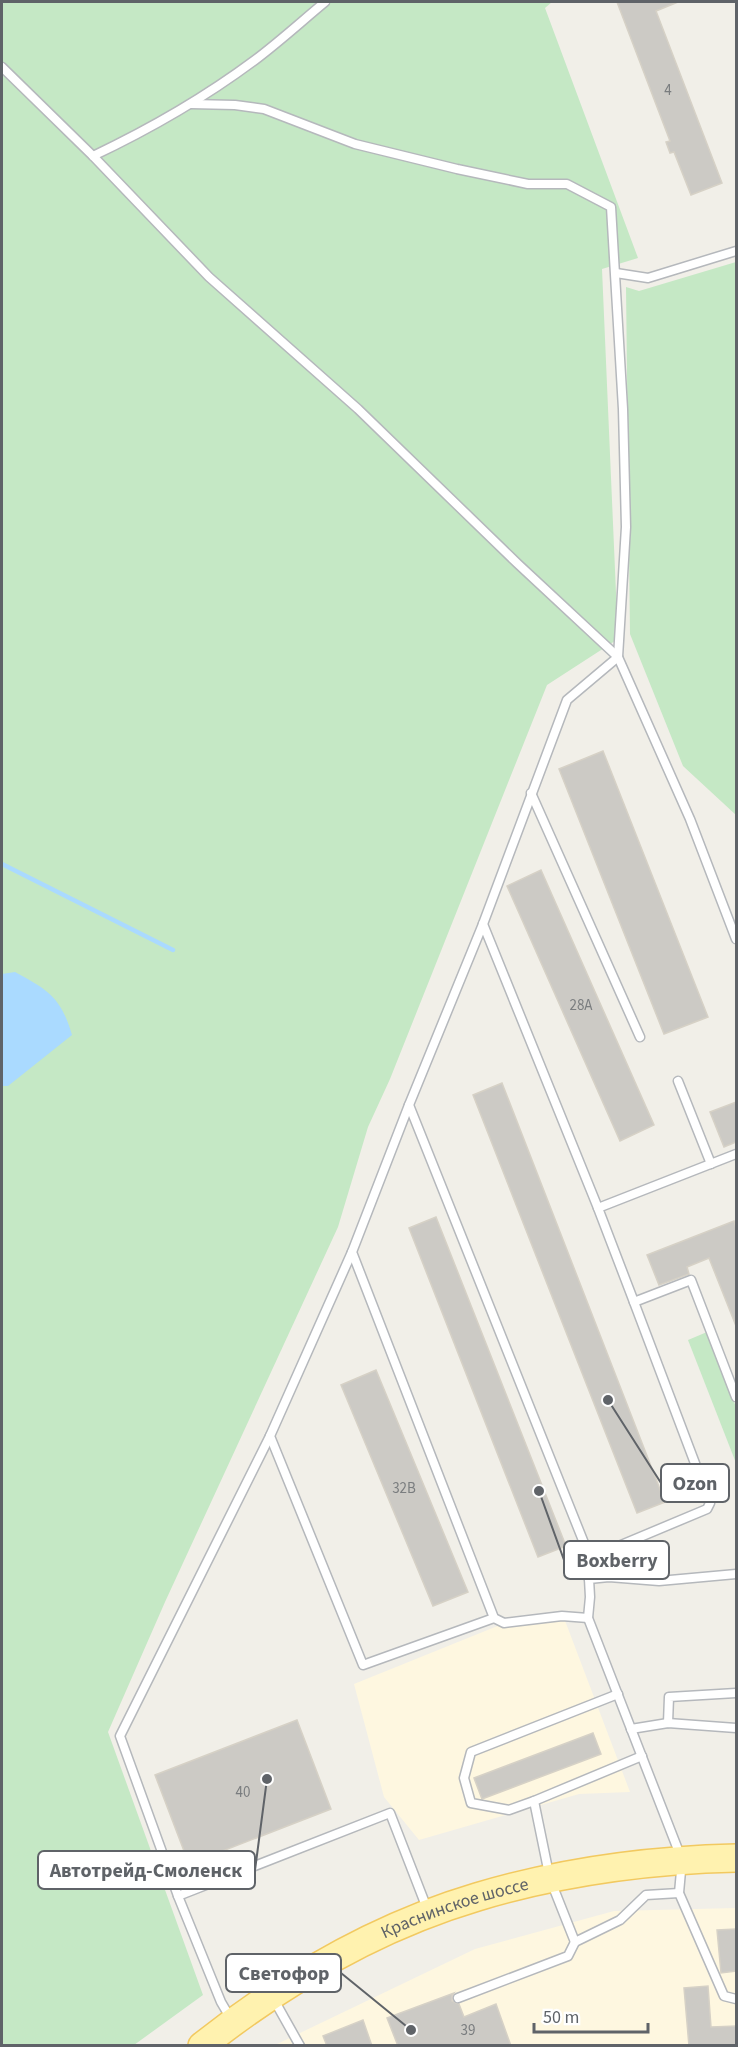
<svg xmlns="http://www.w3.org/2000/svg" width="738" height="2047" viewBox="0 0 738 2047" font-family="'Source Sans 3',sans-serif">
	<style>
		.commercial { fill: #fef7e0 }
		.green { fill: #c5e8c5 }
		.water { fill: #aadaff }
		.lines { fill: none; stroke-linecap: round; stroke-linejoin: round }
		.stream { stroke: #aadaff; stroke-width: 4.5 }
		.building { fill: #cccac5; stroke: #d6d1c6; stroke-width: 1.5 }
		.lane-casing { stroke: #b5b8bc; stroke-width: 11 }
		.primary-casing { stroke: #f2c960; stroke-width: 30 }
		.lane { stroke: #fff; stroke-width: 8 }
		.primary { stroke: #fff2af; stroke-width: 27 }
		.labels { text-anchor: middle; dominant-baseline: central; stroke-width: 4.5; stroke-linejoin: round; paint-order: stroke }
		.number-label { font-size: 15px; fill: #7a7d7f }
		.street-label { font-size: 18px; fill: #5f6368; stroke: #fff }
		.leader { fill: none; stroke: #5f6368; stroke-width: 2 }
		.callout-dot { fill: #5f6368; stroke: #fff; stroke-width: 2 }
		.callout { fill: #fff; stroke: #5f6368; stroke-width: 2 }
		.callout-label { font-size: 20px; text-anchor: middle; font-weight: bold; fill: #5f6368 }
	</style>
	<rect width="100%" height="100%" fill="#f1efe8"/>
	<g class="commercial">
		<polygon points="564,1618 630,1792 579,1794 419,1840 384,1797 354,1684 500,1625"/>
		<polygon points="736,1908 736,2045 275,2045 475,1949 614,1911"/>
	</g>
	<g class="green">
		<polygon points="2,2 552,2 545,8 638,258 602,269 618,639 547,685 390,1079 368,1127 338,1227 165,1602 108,1732 203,1995 134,2045 2,2045"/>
		<polygon points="736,262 736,815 683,766 630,634 626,287 639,291"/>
		<polygon points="707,1332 736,1407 736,1463 688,1340"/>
	</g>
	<path class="water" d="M15,972C48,990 61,997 72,1035L8,1086H2V974Z"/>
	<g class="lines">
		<polyline class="stream" points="2,864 173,950"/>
	</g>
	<g class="building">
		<polygon points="617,2 678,2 656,11 722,183 691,195 674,152 670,153 666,142 670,141"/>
		<polygon points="603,751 708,1017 664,1034 559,769"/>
		<polygon points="541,870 654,1125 620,1141 507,886"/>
		<polygon points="502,1083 665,1502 637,1513 473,1095"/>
		<polygon points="736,1102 736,1142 724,1147 710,1112"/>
		<polygon points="436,1217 566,1546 538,1557 409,1228"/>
		<polygon points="734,1221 736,1228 736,1326 709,1258 687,1267 689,1274 659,1285 647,1255"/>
		<polygon points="376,1370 468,1592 433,1606 341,1385"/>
		<polygon points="297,1720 331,1809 189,1864 155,1775"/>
		<polygon points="593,1733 601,1754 482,1799 474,1778"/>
		<polygon points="736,1929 736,1971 721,1973 717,1930"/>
		<polygon points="708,1986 711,2027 736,2026 736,2046 689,2046 684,1988"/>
		<polygon points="454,1993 452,1996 452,2001 459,2004 464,2017 496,2004 511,2046 398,2046 387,2018"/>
		<polygon points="363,2020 372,2046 327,2046 323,2036"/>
	</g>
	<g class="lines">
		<defs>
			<g id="lane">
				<polyline points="2,67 93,156 209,277 358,409 518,564 618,657 690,819 736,939"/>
				<polyline points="191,104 235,105 264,109 355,144 457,169 528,184 567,184 611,207 623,409 626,527 618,657 567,700 483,924 409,1105"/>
				<path d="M93,156C150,129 204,98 255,60C279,42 302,21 325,2"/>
				<polyline points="616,273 648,278 736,251"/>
				<polyline points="531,793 640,1037"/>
				<polyline points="483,924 598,1208"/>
				<polyline points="678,1081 711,1164"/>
				<polyline points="736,1154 598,1208 634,1302 691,1280 736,1397"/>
				<polyline points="352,1252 270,1436 363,1665 494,1618"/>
				<polyline points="736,1574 659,1581 609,1577 589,1579 590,1597 588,1618 682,1860 679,1893 724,1996 736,1999"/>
				<polyline points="589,1579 590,1558 707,1509 710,1503 634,1302"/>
				<polyline points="588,1618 562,1616 504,1623 494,1618 352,1252 409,1105 590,1558"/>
				<polyline points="618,1694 471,1752 464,1778 471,1803 509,1810 534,1801 550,1879 575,1942 620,1920 646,1895 679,1893"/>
				<polyline points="668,1723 669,1697 736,1693"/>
				<polyline points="631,1729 668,1723 736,1728"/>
				<polyline points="534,1801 642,1756"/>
				<polyline points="178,1896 120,1736 270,1436"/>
				<polyline points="273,1998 300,2046"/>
				<polyline points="458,1998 568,1956 575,1942"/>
				<polyline points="231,2019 221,2002 178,1896 390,1813 428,1911"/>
			</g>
			<g id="primary">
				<path id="s1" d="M202,2046C284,1981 376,1927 477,1897C560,1872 650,1860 736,1858"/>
			</g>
		</defs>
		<use href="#lane" class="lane-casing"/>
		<use href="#primary" class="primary-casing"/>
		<use href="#lane" class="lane"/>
		<use href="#primary" class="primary"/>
	</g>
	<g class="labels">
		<g class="number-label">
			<text x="668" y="90">4</text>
			<text x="581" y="1005">28А</text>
			<text x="404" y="1488">32В</text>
			<text x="243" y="1792">40</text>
			<text x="468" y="2030">39</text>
		</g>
		<g class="street-label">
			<text stroke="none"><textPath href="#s1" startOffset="290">Краснинское шоссе</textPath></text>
		</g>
	</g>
	<path class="leader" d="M608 1400L661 1483M539 1491L564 1560M267 1779L255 1870M411 2030L341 1973"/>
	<g class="callout-dot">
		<circle cx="608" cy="1400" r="6"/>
		<circle cx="539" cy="1491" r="6"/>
		<circle cx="267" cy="1779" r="6"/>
		<circle cx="411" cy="2030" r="6"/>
	</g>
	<g class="callout">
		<rect x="661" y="1464" width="68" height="38" rx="6"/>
		<rect x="564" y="1541" width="105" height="38" rx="6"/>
		<rect x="38" y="1851" width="217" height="38" rx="6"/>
		<rect x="226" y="1954" width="115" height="38" rx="6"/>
	</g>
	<g class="callout-label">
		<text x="695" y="1490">Ozon</text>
		<text x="617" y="1567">Boxberry</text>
		<text x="146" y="1877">Автотрейд-Смоленск</text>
		<text x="284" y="1980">Светофор</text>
	</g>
	<rect width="738" height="2047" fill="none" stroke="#5f6368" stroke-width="6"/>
	<path d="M534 2023v9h114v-9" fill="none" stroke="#5f6368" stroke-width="3"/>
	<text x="543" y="2023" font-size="18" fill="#5f6368" stroke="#ffffff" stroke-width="4.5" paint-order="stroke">50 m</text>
</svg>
